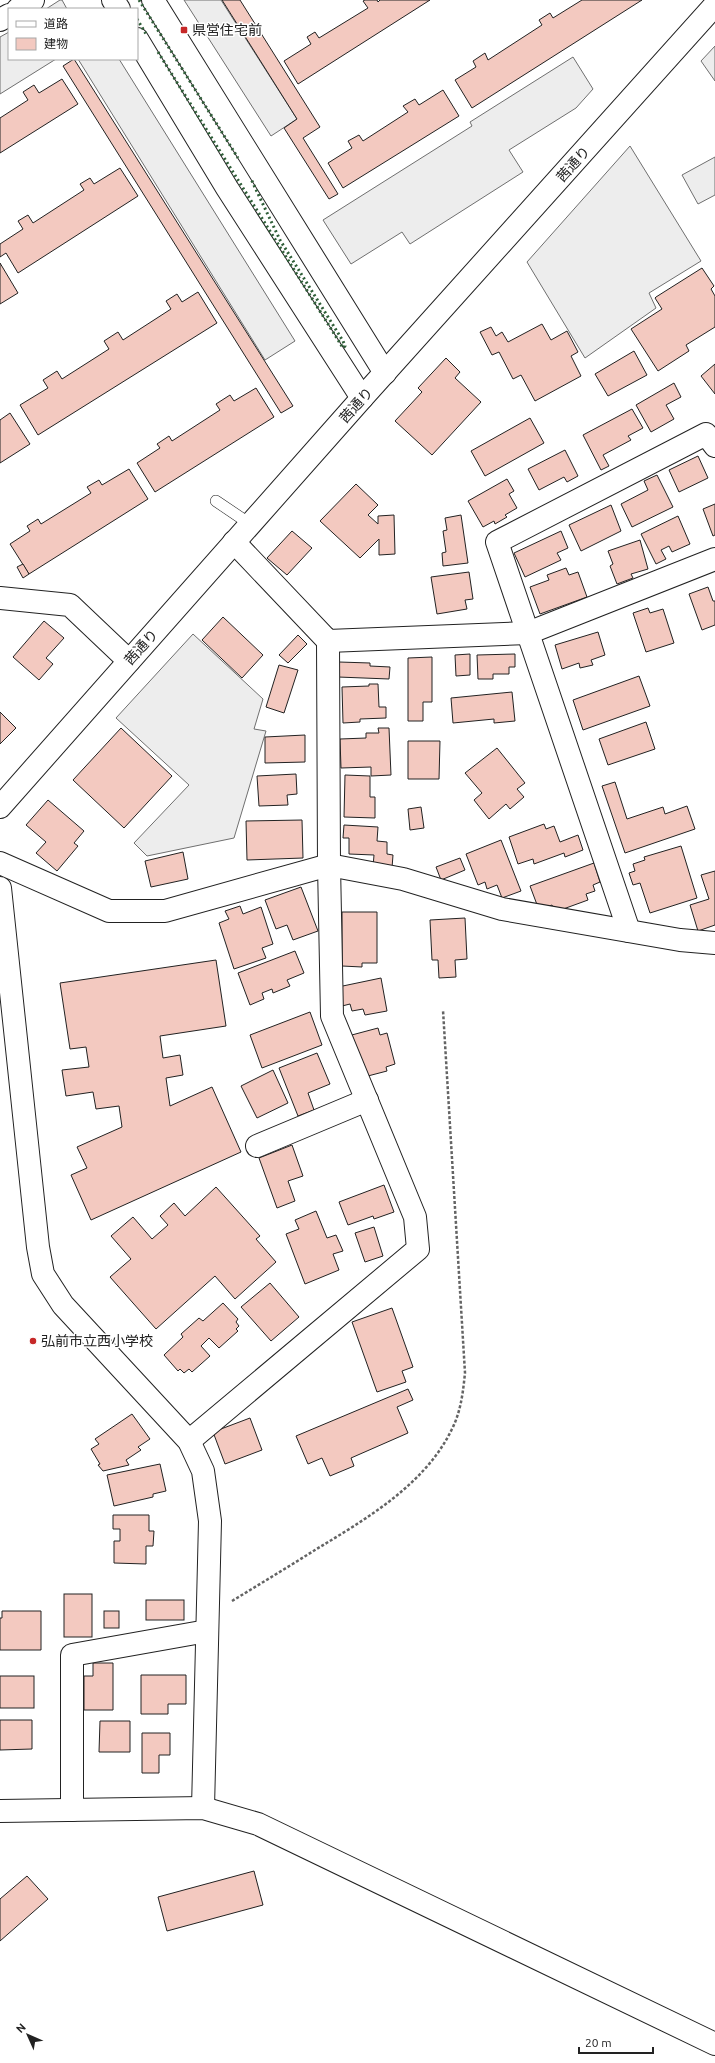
<svg xmlns="http://www.w3.org/2000/svg" width="715" height="2063" viewBox="0 0 715 2063" font-family="Ubuntu,'Noto Sans JP',sans-serif">
	<style>
		.parking { fill: #ededed; stroke: #6f6f6f }
		.building { fill: #f3c9c0; stroke: #222 }
		.lines { fill: none; stroke-linecap: round; stroke-linejoin: round }
		.service-casing { stroke: #222; stroke-width: 12 }
		.minor-casing { stroke: #222; stroke-width: 24 }
		.tertiary-casing { stroke: #222; stroke-width: 24 }
		.path { stroke: #646464; stroke-width: 2.5; stroke-dasharray: 3 2; stroke-linecap: butt }
		.service { stroke: #fff; stroke-width: 11 }
		.minor { stroke: #fff; stroke-width: 22 }
		.tertiary { stroke: #fff; stroke-width: 22 }
		.hedge { stroke: #2f5e38; stroke-width: 3; stroke-dasharray: 2 3; stroke-linecap: butt }
		.poi-dot { fill: #c62828; stroke: #fff; stroke-width: 1.5 }
		.labels { text-anchor: middle; dominant-baseline: central; stroke-width: 3; stroke-linejoin: round; paint-order: stroke }
		.poi-label { font-size: 14px; fill: #222; stroke: #fff; text-anchor: start }
		.street-label { font-size: 14px; fill: #222; stroke: #fff }
	</style>
	<rect width="100%" height="100%" fill="#fff"/>
	<g class="parking">
		<polygon points="60,0 62,0 67,9 46,9"/>
		<polygon points="184,0 221,0 297,119 271,136"/>
		<polygon points="9,32 9,59 56,59 0,94 0,37"/>
		<polygon points="715,46 715,81 701,61"/>
		<polygon points="573,57 593,89 576,108 509,150 523,172 410,244 402,232 351,264 323,220 472,126 470,122"/>
		<polygon points="78,59 119,59 295,341 265,360"/>
		<polygon points="630,146 701,261 649,293 656,308 585,358 527,262"/>
		<polygon points="715,157 715,195 698,204 682,175"/>
		<polygon points="193,634 263,699 254,729 266,731 234,838 147,856 134,843 189,785 116,718"/>
	</g>
	<g class="building">
		<polygon points="222,0 240,0 320,127 303,138 338,194 329,199 284,128 297,119"/>
		<polygon points="365,0 377,0 378,2 380,0 430,0 298,84 284,61 311,44 307,37 315,32 319,38 368,8 363,1"/>
		<polygon points="582,0 642,0 472,108 455,80 476,67 473,61 485,53 488,60 542,25 539,20 550,13 553,18"/>
		<polygon points="74,59 293,406 281,413 63,66"/>
		<polygon points="62,79 78,104 0,153 0,118 28,100 23,92 34,85 39,93"/>
		<polygon points="443,90 459,116 343,188 328,163 352,148 348,141 359,135 363,141 408,112 403,106 415,99 419,105"/>
		<polygon points="120,168 138,196 18,273 6,253 0,257 0,244 23,229 18,221 28,215 33,223 84,190 80,184 90,178 94,184"/>
		<polygon points="0,263 18,293 0,304"/>
		<polygon points="702,268 714,286 711,289 715,296 715,327 686,345 689,351 658,371 631,329 662,309 655,298 656,297"/>
		<polygon points="198,292 217,323 38,435 20,405 48,388 43,380 57,371 62,379 109,349 104,341 118,332 123,340 171,309 166,301 177,294 182,302"/>
		<polygon points="542,324 551,340 567,331 578,352 571,356 581,376 535,401 521,375 513,379 499,352 492,355 480,332 491,327 496,336 502,332 508,342"/>
		<polygon points="634,351 647,375 608,396 595,374"/>
		<polygon points="446,358 460,372 455,378 481,402 432,455 395,421 422,392 418,388"/>
		<polygon points="715,364 715,394 701,376"/>
		<polygon points="674,383 681,397 666,405 674,419 651,432 636,405"/>
		<polygon points="256,388 274,417 155,492 137,463 160,448 157,444 169,436 172,441 220,410 216,404 230,395 234,401"/>
		<polygon points="632,409 643,428 628,436 631,440 603,455 609,466 601,470 583,435"/>
		<polygon points="10,413 30,444 0,463 0,420"/>
		<polygon points="530,418 544,443 485,476 471,451"/>
		<polygon points="565,450 578,476 567,482 564,477 539,490 528,469"/>
		<polygon points="698,456 708,478 679,492 669,470"/>
		<polygon points="129,469 148,499 29,574 10,544 30,531 27,526 38,519 41,524 91,493 87,487 99,480 102,485"/>
		<polygon points="657,475 673,507 632,527 621,504 648,490 644,481"/>
		<polygon points="507,479 514,491 509,494 517,508 505,515 507,517 495,524 494,521 483,527 468,501"/>
		<polygon points="356,484 378,505 368,515 378,524 378,516 394,515 395,554 379,555 379,539 360,558 320,521"/>
		<polygon points="715,504 715,535 713,536 703,509"/>
		<polygon points="611,505 621,531 581,551 569,525"/>
		<polygon points="461,515 468,563 443,566 442,553 446,552 443,531 447,530 445,518"/>
		<polygon points="678,516 690,544 672,552 669,546 661,550 666,559 656,564 641,534"/>
		<polygon points="292,531 312,548 287,575 267,558"/>
		<polygon points="561,531 568,548 557,553 561,560 525,577 514,553"/>
		<polygon points="640,540 648,569 631,574 633,578 617,584 610,566 613,564 608,551"/>
		<polygon points="23,564 29,574 23,578 17,567"/>
		<polygon points="566,568 569,575 578,572 587,597 540,614 530,587 549,580 547,575"/>
		<polygon points="469,572 473,599 465,600 467,609 437,614 431,577"/>
		<polygon points="708,587 713,601 715,601 715,625 702,630 689,594"/>
		<polygon points="648,608 650,613 663,609 674,643 646,652 633,613"/>
		<polygon points="223,617 263,655 242,678 202,640"/>
		<polygon points="44,621 64,638 46,658 53,664 39,680 13,657"/>
		<polygon points="598,632 605,655 591,660 593,665 580,668 579,663 562,669 555,645"/>
		<polygon points="298,635 307,644 288,663 279,655"/>
		<polygon points="470,654 470,675 456,676 455,655"/>
		<polygon points="515,654 515,667 509,667 509,674 493,674 493,679 478,679 477,655"/>
		<polygon points="432,657 432,702 423,702 423,721 408,721 408,658"/>
		<polygon points="339,662 370,663 370,666 390,667 389,679 338,677"/>
		<polygon points="279,665 298,670 284,713 266,707"/>
		<polygon points="639,676 650,706 583,730 573,700"/>
		<polygon points="369,684 378,684 379,707 386,707 386,718 360,719 360,722 343,723 342,687 369,686"/>
		<polygon points="512,692 515,721 494,723 494,719 453,723 451,698"/>
		<polygon points="0,712 16,728 0,744"/>
		<polygon points="646,722 655,749 608,765 599,739"/>
		<polygon points="121,728 172,776 124,828 73,780"/>
		<polygon points="378,728 389,728 391,775 371,776 371,767 341,768 340,739 366,738 366,733 379,733"/>
		<polygon points="305,735 305,762 265,763 265,737"/>
		<polygon points="408,741 440,741 439,779 408,779"/>
		<polygon points="497,748 525,783 517,789 524,797 510,809 506,804 489,819 474,800 482,793 465,773"/>
		<polygon points="296,774 297,794 287,795 288,805 259,806 257,776"/>
		<polygon points="345,775 370,776 370,797 375,797 375,818 344,817"/>
		<polygon points="615,782 627,819 663,807 665,814 687,806 695,829 625,853 602,786"/>
		<polygon points="48,800 84,831 74,843 78,846 57,871 36,853 46,842 26,825"/>
		<polygon points="421,807 424,828 410,830 408,809"/>
		<polygon points="302,820 303,858 247,860 246,821"/>
		<polygon points="544,824 546,829 554,826 560,842 578,835 583,850 565,857 564,853 534,864 533,859 518,864 509,837"/>
		<polygon points="344,825 378,827 377,841 387,842 387,854 393,855 392,868 373,867 374,855 349,854 349,838 343,838"/>
		<polygon points="501,840 521,891 502,898 497,885 487,889 485,882 478,885 466,854"/>
		<polygon points="681,846 697,898 650,913 640,883 633,885 629,873 635,871 633,864 645,860 644,857"/>
		<polygon points="183,852 188,879 151,887 145,861"/>
		<polygon points="460,858 465,870 441,880 436,867"/>
		<polygon points="594,863 600,882 593,885 595,891 586,894 588,900 555,912 552,905 539,910 530,886"/>
		<polygon points="715,871 715,925 698,931 690,905 709,899 701,875"/>
		<polygon points="301,887 318,931 293,940 287,925 276,929 265,900"/>
		<polygon points="240,906 243,914 261,907 273,944 262,948 266,958 234,969 219,923 229,919 225,911"/>
		<polygon points="342,912 377,912 377,963 362,963 362,967 342,966"/>
		<polygon points="465,918 467,959 455,960 456,977 439,978 438,960 432,960 430,920"/>
		<polygon points="295,951 304,973 287,980 290,986 273,993 272,989 262,993 264,999 250,1005 238,973"/>
		<polygon points="216,960 226,1026 160,1036 163,1058 180,1055 183,1075 166,1078 170,1106 212,1087 241,1152 91,1220 71,1175 87,1168 77,1147 122,1127 119,1106 96,1109 93,1092 66,1096 62,1070 89,1067 86,1047 70,1049 60,983"/>
		<polygon points="381,978 387,1011 365,1015 363,1009 352,1011 350,1004 342,1006 338,987"/>
		<polygon points="310,1012 322,1045 262,1068 250,1035"/>
		<polygon points="378,1028 380,1035 387,1033 395,1064 386,1067 387,1071 364,1077 348,1036"/>
		<polygon points="317,1053 330,1084 308,1093 314,1110 298,1116 279,1068"/>
		<polygon points="273,1070 288,1103 257,1118 241,1086"/>
		<polygon points="292,1145 303,1176 288,1181 295,1201 277,1208 259,1158"/>
		<polygon points="384,1185 394,1212 374,1219 373,1216 348,1225 339,1202"/>
		<polygon points="216,1187 260,1236 256,1239 276,1262 235,1299 215,1276 156,1329 110,1277 131,1259 111,1236 133,1217 152,1239 168,1225 160,1216 174,1203 185,1216"/>
		<polygon points="316,1211 327,1238 336,1235 343,1251 333,1254 339,1270 305,1284 286,1234 299,1229 295,1220"/>
		<polygon points="374,1227 383,1256 365,1262 355,1233"/>
		<polygon points="270,1283 299,1317 271,1341 241,1307"/>
		<polygon points="223,1303 238,1319 236,1322 239,1326 236,1329 238,1331 219,1348 209,1338 201,1346 210,1356 192,1372 189,1369 184,1373 180,1369 178,1371 164,1355 183,1337 181,1334 199,1318 203,1321"/>
		<polygon points="392,1308 413,1367 402,1371 406,1382 377,1392 352,1322"/>
		<polygon points="408,1389 413,1400 397,1407 408,1433 351,1458 354,1466 330,1476 322,1458 308,1464 296,1436"/>
		<polygon points="132,1414 150,1439 138,1447 141,1450 126,1460 129,1465 103,1471 98,1465 100,1464 91,1449 99,1444 95,1439"/>
		<polygon points="250,1418 262,1450 225,1464 213,1432"/>
		<polygon points="160,1464 166,1491 153,1494 153,1497 114,1506 107,1475"/>
		<polygon points="113,1515 149,1515 149,1531 154,1531 153,1546 146,1546 146,1564 114,1563 114,1541 120,1541 120,1529 113,1529"/>
		<rect x="64" y="1594" width="28" height="43"/>
		<rect x="146" y="1600" width="38" height="20"/>
		<polygon points="2,1611 41,1611 41,1650 0,1650 0,1618 2,1618"/>
		<rect x="104" y="1611" width="15" height="17"/>
		<polygon points="93,1663 113,1663 113,1710 84,1710 84,1676 93,1676"/>
		<polygon points="141,1675 186,1675 186,1704 168,1704 168,1714 141,1714"/>
		<rect x="0" y="1676" width="34" height="32"/>
		<polygon points="0,1720 32,1720 32,1749 0,1750"/>
		<polygon points="100,1721 130,1721 130,1752 99,1752"/>
		<polygon points="142,1733 170,1733 170,1755 159,1755 159,1773 142,1773"/>
		<polygon points="254,1871 263,1905 167,1931 158,1897"/>
		<polygon points="27,1876 48,1899 0,1941 0,1899"/>
	</g>
	<g class="lines">
		<defs>
			<polyline id="service" points="216,501 250,524"/>
			<g id="minor">
				<polyline points="18,9 33,0"/>
				<polyline points="0,20 9,15"/>
				<polyline points="234,542 328,641 528,633 715,559"/>
				<polyline points="0,598 70,605 129,661"/>
				<polyline points="0,863 109,911 165,911 329,865 403,879 502,909 680,940 715,943"/>
				<polyline points="0,888 38,1247 43,1274 63,1305 189,1441 203,1471 210,1521 203,1808"/>
				<polyline points="629,931 497,542 706,434 715,446"/>
				<polyline points="257,1146 367,1100"/>
				<polyline points="189,1441 418,1249 415,1217 332,1016 329,865 328,641"/>
				<polyline points="72,1810 72,1655 207,1631"/>
				<polyline points="0,1811 203,1808 258,1824 715,2044"/>
			</g>
			<g id="tertiary">
				<polyline points="113,0 119,9"/>
				<polyline points="153,0 385,373"/>
				<polyline points="137,39 227,188 362,398"/>
				<polyline points="0,807 362,398 715,5"/>
			</g>
		</defs>
		<use href="#service" class="service-casing"/>
		<use href="#minor" class="minor-casing"/>
		<use href="#tertiary" class="tertiary-casing"/>
		<path class="path" d="M232,1601C260,1584 288,1567 315,1550C366,1519 425,1485 452,1429C461,1411 463,1392 465,1373L443,1010"/>
		<use href="#service" class="service"/>
		<use href="#minor" class="minor"/>
		<use href="#tertiary" class="tertiary"/>
		<g class="hedge">
			<polyline points="139,0 238,158"/>
			<polyline points="137,19 146,34"/>
			<polyline points="158,52 343,348 345,346 343,341 280,240 251,179"/>
		</g>
	</g>
	<g class="poi-dot">
		<rect x="180" y="26" width="8" height="8" rx="2"/>
		<circle cx="33" cy="1341" r="4"/>
	</g>
	<g class="labels">
		<g class="poi-label">
			<text x="192" y="30">県営住宅前</text>
			<text x="41" y="1341">弘前市立西小学校</text>
		</g>
		<g class="street-label">
			<text transform="translate(573 164) rotate(-48)">茜通り</text>
			<text transform="translate(356 405) rotate(-48)">茜通り</text>
			<text transform="translate(141 647) rotate(-48)">茜通り</text>
		</g>
	</g>
	<rect x="8" y="8" width="130" height="52" fill="#ffffff" stroke="#a7a7a7"/>
	<rect x="16" y="21" width="20" height="6" fill="#ffffff" stroke="#a7a7a7"/>
	<text x="44" y="28" font-size="12" fill="#222222">道路</text>
	<rect x="16" y="38" width="20" height="12" fill="#f3c9c0" stroke="#a7a7a7"/>
	<text x="44" y="48" font-size="12" fill="#222222">建物</text>
	<g transform="translate(28 2035) rotate(315)" stroke="#ffffff" stroke-width="3" paint-order="stroke">
	<path d="M0-3L7 15L0 10L-7 15Z" fill="#222222"/>
	<text y="-6" font-size="11" font-weight="bold" text-anchor="middle" fill="#222222">N</text>
	</g>
	<path d="M579 2047v6h74v-6" fill="none" stroke="#222222" stroke-width="2"/>
	<text x="585" y="2047" font-size="12" fill="#222222" stroke="#ffffff" stroke-width="3" paint-order="stroke">20 m</text>
</svg>
